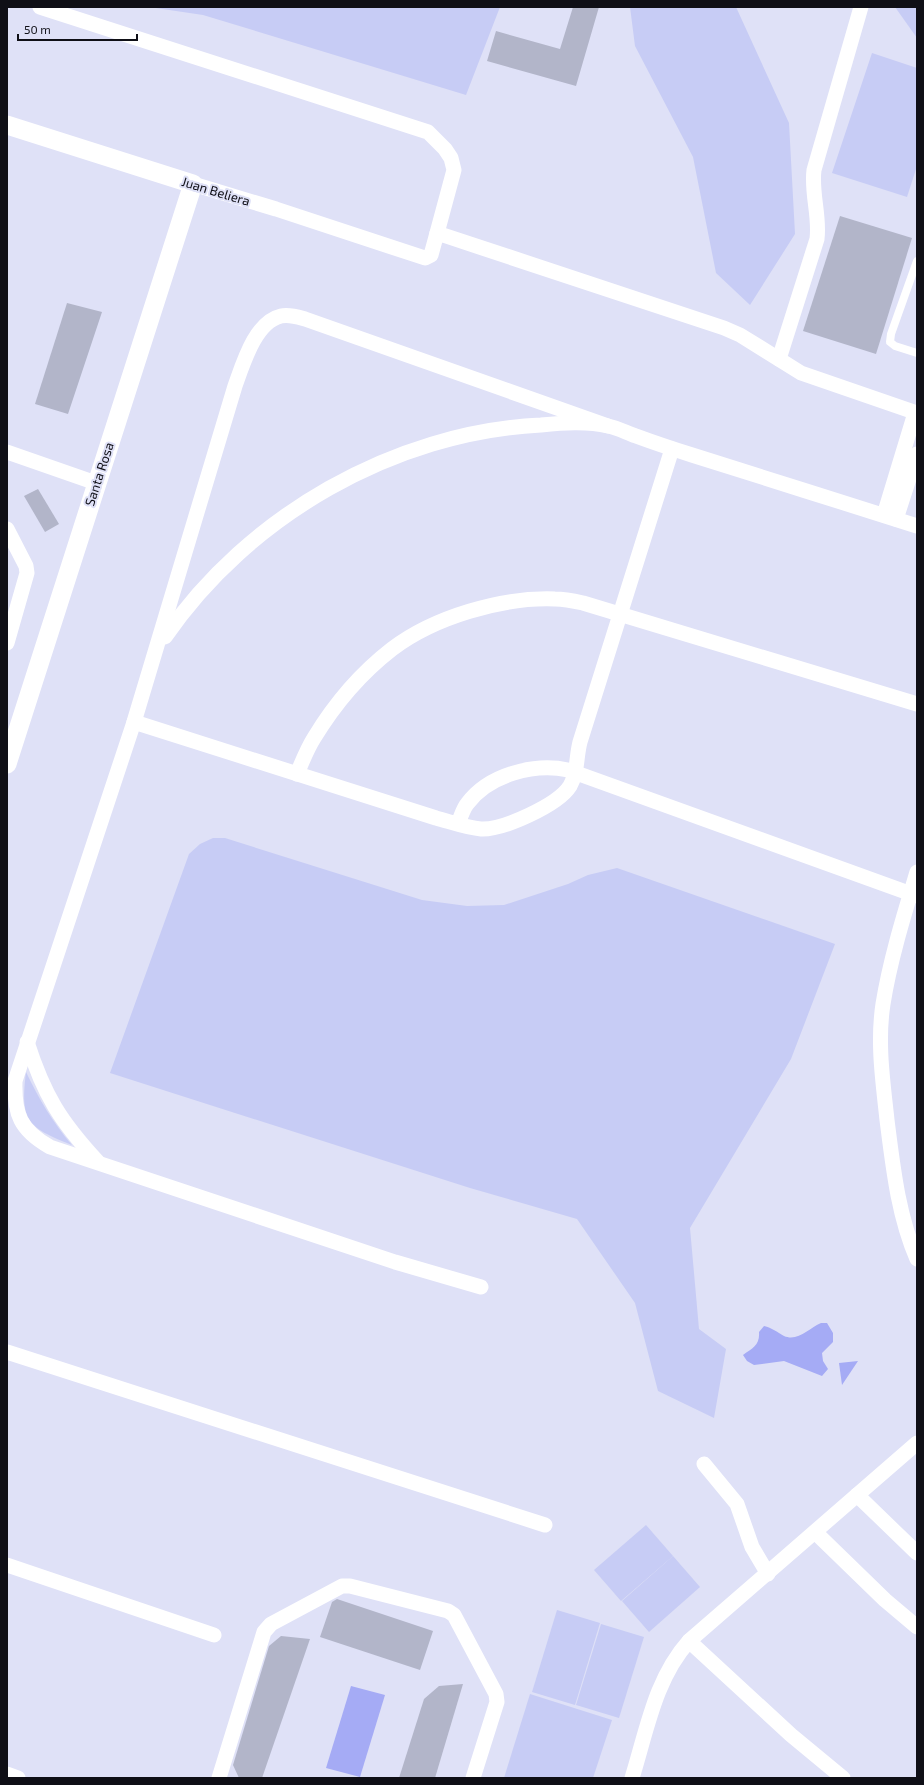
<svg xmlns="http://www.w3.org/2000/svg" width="924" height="1785" viewBox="0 0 924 1785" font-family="'Exo 2',sans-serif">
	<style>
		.green { fill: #c7ccf5 }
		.water { fill: #a5abf5 }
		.building { fill: #b2b5c9 }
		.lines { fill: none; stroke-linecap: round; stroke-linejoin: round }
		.service { stroke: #fff; stroke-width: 8 }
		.minor { stroke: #fff; stroke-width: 15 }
		.tertiary { stroke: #fff; stroke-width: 19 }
		.labels { text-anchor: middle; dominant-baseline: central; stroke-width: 4; stroke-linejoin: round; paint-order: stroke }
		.street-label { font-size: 13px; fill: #0f0f16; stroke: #dfe1f7 }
	</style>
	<rect width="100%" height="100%" fill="#dfe1f7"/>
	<g class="green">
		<polygon points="149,7 500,7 466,95 203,15"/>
		<polygon points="630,7 736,7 789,123 795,234 750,305 716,273 693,157 635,46"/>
		<polygon points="895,7 917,7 917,38"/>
		<polygon points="872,53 917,68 917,166 907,197 832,173"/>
		<polygon points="213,838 225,838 422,900 467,906 504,905 568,884 588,875 617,868 835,944 791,1059 690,1228 699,1329 726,1349 714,1418 658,1391 635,1303 577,1219 470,1188 110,1073 189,854 200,844"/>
		<path d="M26,1072C39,1099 53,1123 72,1145C27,1127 20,1121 26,1072Z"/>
		<polygon points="646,1525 673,1556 621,1601 594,1570"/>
		<polygon points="673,1556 700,1587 649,1632 622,1601"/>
		<polygon points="557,1610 600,1623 575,1705 532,1692"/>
		<polygon points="601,1624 644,1637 619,1718 576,1705"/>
		<polygon points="530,1694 612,1720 593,1778 504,1778"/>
	</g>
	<g class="water">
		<path d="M821,1323H827L833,1333V1342L822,1353L823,1361L828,1369L822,1376L784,1361L754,1365L747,1361L743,1355C753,1348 760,1345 759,1332L764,1326C772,1328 777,1332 784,1336C798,1342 809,1328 821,1323Z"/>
		<polygon points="858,1361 842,1385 839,1363"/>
		<polygon points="351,1686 385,1695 360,1777 326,1768"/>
	</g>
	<g class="building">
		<polygon points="573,7 599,7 576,86 487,61 496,31 560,49"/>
		<polygon points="840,216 912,238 876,354 803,331"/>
		<polygon points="67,303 102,312 68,414 35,404"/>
		<polygon points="38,489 59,524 45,532 24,496"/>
		<polygon points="337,1599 433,1631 420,1670 320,1637 332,1602"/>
		<polygon points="281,1636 310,1639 262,1778 239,1778 233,1765 269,1646"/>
		<polygon points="463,1684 435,1778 399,1778 424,1699 439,1686"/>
	</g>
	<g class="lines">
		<polyline class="service" points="917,261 891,334 890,342 895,346 917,353"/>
		<g class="minor">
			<polyline points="40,7 428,132 445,149 451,158 454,170 437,233"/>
			<polyline points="193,184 276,209 425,258 431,255 437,233 724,328 740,335 801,373 917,413"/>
			<path d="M779,359L817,239C820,216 811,193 814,170L861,7"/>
			<polyline points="7,452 96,483"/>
			<polyline points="884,515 915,413"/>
			<polyline points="896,519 917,454"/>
			<polyline points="7,529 26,566 27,573 7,643"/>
			<path d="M165,637C248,516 394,432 541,425C562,423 587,421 608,426C618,428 627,433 636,436C655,443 673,449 692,455C767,479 842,502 917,526"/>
			<path d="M134,722L436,818C451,822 467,828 481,829C503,830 558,805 570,786C578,772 576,757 580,742L672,449"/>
			<path d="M297,774C302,762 307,749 314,738C334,705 361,673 392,649C434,617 502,597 555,599C564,599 574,601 583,603L917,704"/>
			<path d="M458,823C461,817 463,809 467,804C489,774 535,763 568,770L917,896"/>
			<path d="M917,872C904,915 890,960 883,1004C877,1043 883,1082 887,1120C893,1167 898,1215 917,1259"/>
			<path d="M27,1042C44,1095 60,1121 98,1162"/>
			<path d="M481,1287L395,1262L50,1147C20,1130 14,1114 15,1081L134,722L235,386C243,364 255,322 281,316C289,314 298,317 305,319L608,426"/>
			<polyline points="7,1352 545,1525"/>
			<polyline points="704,1464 737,1504 752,1547 768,1574"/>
			<polyline points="857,1495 917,1553"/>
			<polyline points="816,1533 885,1600 917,1627"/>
			<polyline points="7,1565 214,1635"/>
			<polyline points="689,1641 791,1735 843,1778"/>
			<polyline points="7,1774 18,1778"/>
			<polyline points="219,1778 264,1632 271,1624 342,1586 350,1586 448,1611 454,1615 496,1694 497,1702 473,1778"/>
			<path d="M632,1778C647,1730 655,1679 689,1641L917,1443"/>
		</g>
		<polyline class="tertiary" points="7,125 193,184 7,764"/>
	</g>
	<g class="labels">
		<g class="street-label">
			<text transform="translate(216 191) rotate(17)">Juan Beliera</text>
			<text transform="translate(99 474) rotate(-72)">Santa Rosa</text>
		</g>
	</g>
	<rect width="924" height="1785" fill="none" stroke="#0f0f16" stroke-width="16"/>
	<path d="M18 34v6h119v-6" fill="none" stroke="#0f0f16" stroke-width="2"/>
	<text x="24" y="34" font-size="12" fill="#0f0f16" stroke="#dfe1f7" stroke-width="3" paint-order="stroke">50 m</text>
</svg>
